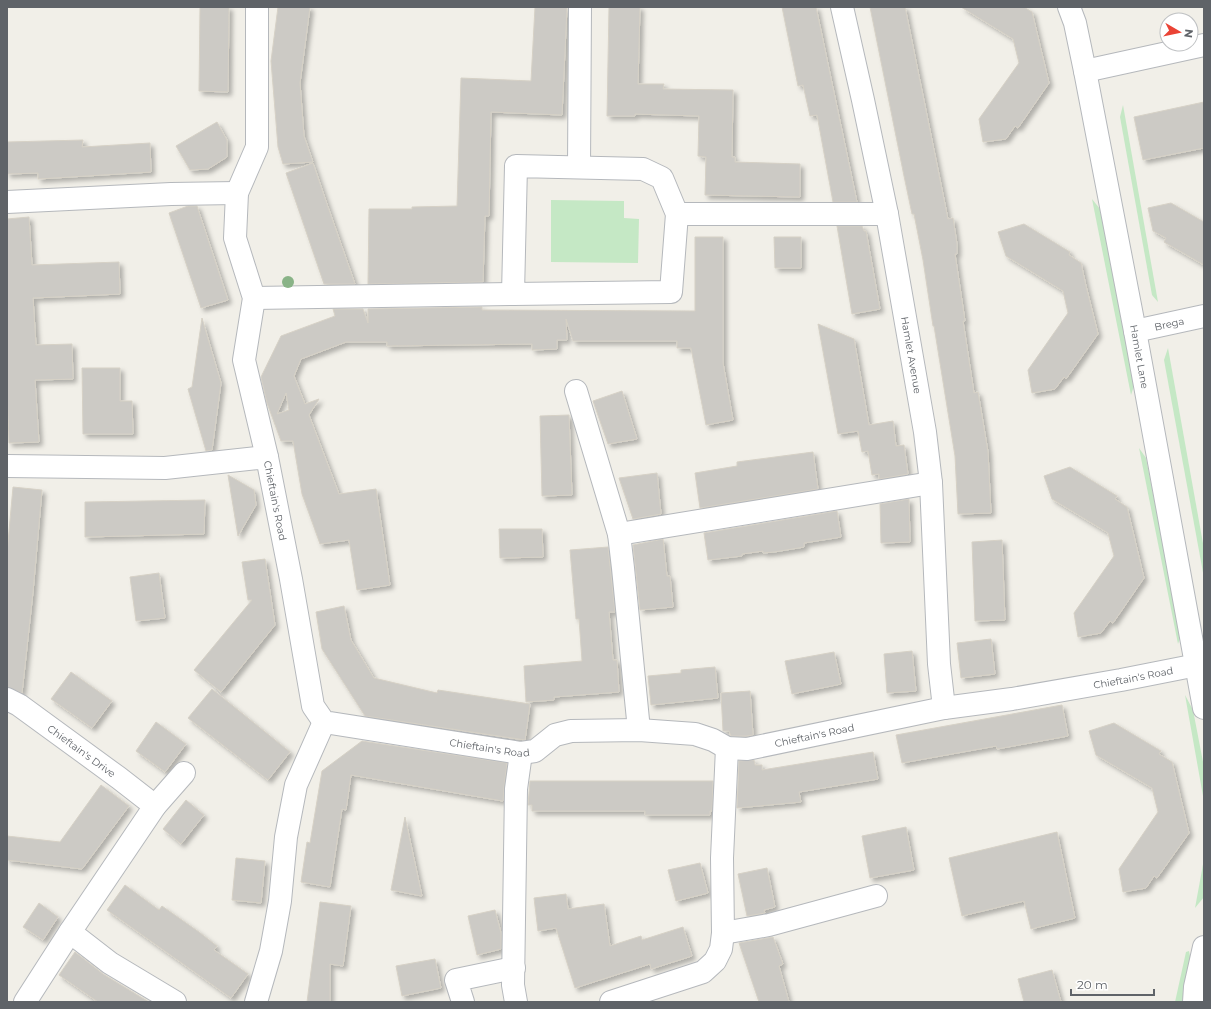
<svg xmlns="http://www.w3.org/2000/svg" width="1211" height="1009" viewBox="0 0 1211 1009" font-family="Montserrat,sans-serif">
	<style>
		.green { fill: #c5e8c5 }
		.building { fill: #cccac5; stroke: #d6d1c6; fill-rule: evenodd; filter: url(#shadow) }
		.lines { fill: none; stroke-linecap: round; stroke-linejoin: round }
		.minor-casing { stroke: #b5b8bc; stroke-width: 24 }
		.minor { stroke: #fff; stroke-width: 22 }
		.tree { fill: #89b387 }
		.labels { text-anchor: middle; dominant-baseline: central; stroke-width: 3; stroke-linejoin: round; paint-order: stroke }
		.street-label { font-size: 10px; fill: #5f6368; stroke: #fff }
	</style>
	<defs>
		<filter id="shadow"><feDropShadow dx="3.5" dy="3.5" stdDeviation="2" flood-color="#0004"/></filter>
	</defs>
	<rect width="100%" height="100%" fill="#f1efe8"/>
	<g class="green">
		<polygon points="1123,105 1158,302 1152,295 1120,117"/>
		<polygon points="1092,199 1100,209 1134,386 1131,395"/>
		<polygon points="551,200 624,201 624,218 639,219 638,263 551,262"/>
		<polygon points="1168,348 1204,549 1204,578 1164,360"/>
		<polygon points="1139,448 1146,458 1181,635 1178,644"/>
		<polygon points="1185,695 1193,710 1204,767 1204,818 1203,796"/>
		<polygon points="1204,859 1204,897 1195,908"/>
		<polygon points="1189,951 1191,961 1182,1002 1175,1002 1186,952"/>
	</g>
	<g class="building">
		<polygon points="200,7 229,7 228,92 199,91"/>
		<polygon points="278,7 310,7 300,83 304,136 313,162 283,164 278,147 271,61"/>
		<polygon points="535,7 567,7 562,115 491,112 489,216 485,216 483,282 368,284 369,209 412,209 412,207 457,206 461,78 531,81"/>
		<polygon points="609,7 640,7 638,84 664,84 663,89 733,90 732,157 735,157 735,162 800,164 800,197 705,195 706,157 698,156 699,116 635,114 635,116 607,116"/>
		<polygon points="782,7 816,7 857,202 833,202 817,115 810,116 803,85 798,86"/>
		<polygon points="870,7 905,7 948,219 953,218 957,244 957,254 955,254 965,321 963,321 974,393 978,392 988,452 991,513 958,514 955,456 934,326 933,326 923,260 914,214 912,214 904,176"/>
		<polygon points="961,7 1024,7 1032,12 1049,83 1018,128 1015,126 1006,139 983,142 979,119 1019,63 1013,39"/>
		<polygon points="1204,102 1204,148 1143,160 1134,117"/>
		<polygon points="217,122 227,140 227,157 208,169 190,170 176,146"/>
		<polygon points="83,140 82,147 150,143 151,172 38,179 38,173 7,174 7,142"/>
		<polygon points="313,163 328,207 355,284 324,284 286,173"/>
		<polygon points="1171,203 1204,222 1204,265 1164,242 1166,238 1153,231 1148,208"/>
		<polygon points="188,206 197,206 228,300 201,308 169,213"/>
		<polygon points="29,217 32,265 119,262 120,294 33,298 36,345 72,344 73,379 35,380 39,442 9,443 7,388 7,219"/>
		<polygon points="1024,224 1070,252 1069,255 1081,263 1086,286 1098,334 1066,379 1064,377 1055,389 1032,393 1028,370 1068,313 1063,291 1006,256 998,232"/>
		<polygon points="837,226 862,226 864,231 866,231 880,309 852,314"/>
		<path d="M695,237H723V363L733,420L706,425L691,348H677V341H573L566,319L567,340H557V349L532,350V344L387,346V342H346L301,359L294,376L305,404L319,399L309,415L339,494L376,489L390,585L357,590L349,540L320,544L302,494L293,441H281L267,403L261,377L281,336L335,316L333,309H363L368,323V309L482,307V310L695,311ZM286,393L289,410L277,414Z"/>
		<polygon points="774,237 801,237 801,268 775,268"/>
		<polygon points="202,318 221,383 212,450 206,451 188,389 192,387"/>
		<polygon points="818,324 854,339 869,425 893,421 896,446 904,445 908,474 879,479 879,474 872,475 868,451 862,452 858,431 838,434"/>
		<polygon points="82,368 120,368 120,401 132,401 133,434 83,434"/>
		<polygon points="622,391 637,439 608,444 593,401"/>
		<polygon points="569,415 572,495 542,496 540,416"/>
		<polygon points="813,452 818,489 700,508 695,473 737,466 737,462"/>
		<polygon points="1070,467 1117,496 1115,499 1127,507 1144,578 1113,623 1110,621 1101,633 1078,637 1074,613 1114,556 1108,533 1052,499 1044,476"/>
		<polygon points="657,473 661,514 633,519 619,478"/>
		<polygon points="228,475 254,490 256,505 238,536"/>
		<polygon points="13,487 42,490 33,592 22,693 7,687 7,553"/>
		<polygon points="909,499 910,542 881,543 880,504"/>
		<polygon points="205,500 204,534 85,537 85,502"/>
		<polygon points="837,511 841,537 804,543 804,547 774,552 763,553 763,551 742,554 742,556 708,560 704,533"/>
		<polygon points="499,529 542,529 543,557 500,558"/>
		<polygon points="663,539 667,576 670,576 673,607 640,610 633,545"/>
		<polygon points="1002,540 1005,620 975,621 972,542"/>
		<polygon points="608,547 615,612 609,612 613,660 617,660 619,692 554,697 554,700 526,702 524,666 582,661 579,619 576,619 570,550"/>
		<polygon points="265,559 275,625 221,692 194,670 252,600 248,600 242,562"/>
		<polygon points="159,573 165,618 136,621 130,577"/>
		<polygon points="344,606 351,640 374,678 437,693 438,690 530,704 525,740 365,716 322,649 316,612"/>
		<polygon points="991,639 995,674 961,678 957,643"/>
		<polygon points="912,651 916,691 887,693 884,654"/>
		<polygon points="834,652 841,684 792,694 785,661"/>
		<polygon points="715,667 718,698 651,705 648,676 681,673 681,670"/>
		<polygon points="71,672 112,701 92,728 51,699"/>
		<polygon points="212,689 290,752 268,780 188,718"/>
		<polygon points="750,691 753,735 746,736 731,736 729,731 723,731 721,693"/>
		<polygon points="1062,705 1068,736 997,749 996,746 902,763 896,735"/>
		<polygon points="156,722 186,744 165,772 136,751"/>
		<polygon points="1114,723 1161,751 1159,754 1172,762 1189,833 1157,878 1154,876 1146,888 1123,892 1119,869 1158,812 1152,788 1096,755 1089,731"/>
		<polygon points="362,741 507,763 504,787 503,801 351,775 346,810 342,809 330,887 301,882 307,842 310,843 322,771"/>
		<polygon points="873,752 878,779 799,792 801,802 737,808 739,761 754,760 755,765 762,765 762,770"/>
		<polygon points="530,781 713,781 712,811 710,811 710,815 645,815 645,811 532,811 532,805 528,805"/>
		<polygon points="101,785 129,806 82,869 7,860 7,836 60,842"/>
		<polygon points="186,800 204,815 181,844 163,829"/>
		<polygon points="405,817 422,896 391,890"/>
		<polygon points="906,827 914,870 870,878 862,836"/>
		<polygon points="1057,832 1075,918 1031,929 1024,901 962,916 949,858"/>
		<polygon points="236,858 265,861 261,903 232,900"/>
		<polygon points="700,863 708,893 676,901 668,870"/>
		<polygon points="767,868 775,907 764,910 765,913 747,916 738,874"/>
		<polygon points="125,885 159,910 162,906 199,932 217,946 214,950 248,974 231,998 107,910"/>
		<polygon points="566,894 568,909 604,904 610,946 641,936 642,940 683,927 692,956 651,969 650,964 575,988 556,928 538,931 534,898"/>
		<polygon points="320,902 351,906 343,966 330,964 330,1002 307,1002"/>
		<polygon points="39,903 58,917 43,940 23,927"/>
		<polygon points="495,910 501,933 501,949 477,955 468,916"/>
		<polygon points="773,937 783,964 779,966 789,1002 759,1002 739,943"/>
		<polygon points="75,952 103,974 149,1002 98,1002 59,975"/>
		<polygon points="435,959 441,988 402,996 396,966"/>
		<polygon points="1052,970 1061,1002 1024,1002 1018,979"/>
	</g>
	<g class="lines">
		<defs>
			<g id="minor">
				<polyline points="257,7 257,147 237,193 235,238 254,298 244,360 267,457"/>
				<path id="s1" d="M842,7L863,100L887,214L925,432L931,483L939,664L944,708"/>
				<path id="s2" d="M1069,7L1075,23L1085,71L1135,331L1204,708"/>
				<polyline points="1085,71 1204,45"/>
				<polyline points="579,167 580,7"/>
				<polyline points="7,202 171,194 237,193"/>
				<polyline points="677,214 671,292 513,294 516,166 643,169 662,178 677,214 887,214"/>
				<polyline points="254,298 513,294"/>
				<path id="s3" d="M1135,331L1204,316"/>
				<polyline points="576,391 619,534 623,568 639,730"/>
				<path id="s4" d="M7,466L165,468L267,457L291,579L313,706L324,722L521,753L535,751L555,735L571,731L639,730L695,734L713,740L727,748L747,749L944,708L1012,699L1121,680L1197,665"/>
				<polyline points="619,534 931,483"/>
				<path id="s5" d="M7,699L19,705L119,778L155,806"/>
				<polyline points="70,932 110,963 175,1002"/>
				<polyline points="723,933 769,925 876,896"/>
				<polyline points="25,1002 70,932 155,806 184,773"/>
				<polyline points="256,1002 271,951 280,901 286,837 296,785 324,722"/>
				<polyline points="463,1002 456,980 514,968"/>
				<polyline points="516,1002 513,985 516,789 521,753"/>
				<polyline points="611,1002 703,972 715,961 721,949 723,933 722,858 727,748"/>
				<polyline points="1194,1002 1195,987 1204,947"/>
			</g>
		</defs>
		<use href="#minor" class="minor-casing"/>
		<use href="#minor" class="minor"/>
	</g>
	<circle class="tree" cx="288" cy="282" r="6"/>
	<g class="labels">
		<g class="street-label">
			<text stroke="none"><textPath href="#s3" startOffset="35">Brega</textPath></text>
			<text stroke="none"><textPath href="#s1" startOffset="355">Hamlet Avenue</textPath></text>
			<text stroke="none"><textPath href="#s2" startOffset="357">Hamlet Lane</textPath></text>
			<text stroke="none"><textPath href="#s4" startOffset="305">Chieftain's Road</textPath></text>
			<text stroke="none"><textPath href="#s4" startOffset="1361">Chieftain's Road</textPath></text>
			<text stroke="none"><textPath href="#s4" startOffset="1037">Chieftain's Road</textPath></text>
			<text stroke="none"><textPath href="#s4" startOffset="701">Chieftain's Road</textPath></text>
			<text stroke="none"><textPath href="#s5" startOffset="91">Chieftain's Drive</textPath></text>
		</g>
	</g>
	<rect width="1211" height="1009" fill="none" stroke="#5f6368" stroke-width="16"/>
	<g transform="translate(1179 32) rotate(99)"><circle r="19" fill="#ffffff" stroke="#bfc1c3"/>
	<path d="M0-3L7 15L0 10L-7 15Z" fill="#ea4335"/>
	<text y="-6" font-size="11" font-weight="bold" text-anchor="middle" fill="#5f6368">N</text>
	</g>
	<path d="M1071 989v6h83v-6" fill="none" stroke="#5f6368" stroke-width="2"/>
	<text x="1077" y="989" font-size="12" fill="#5f6368" stroke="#ffffff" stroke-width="3" paint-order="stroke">20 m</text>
</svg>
